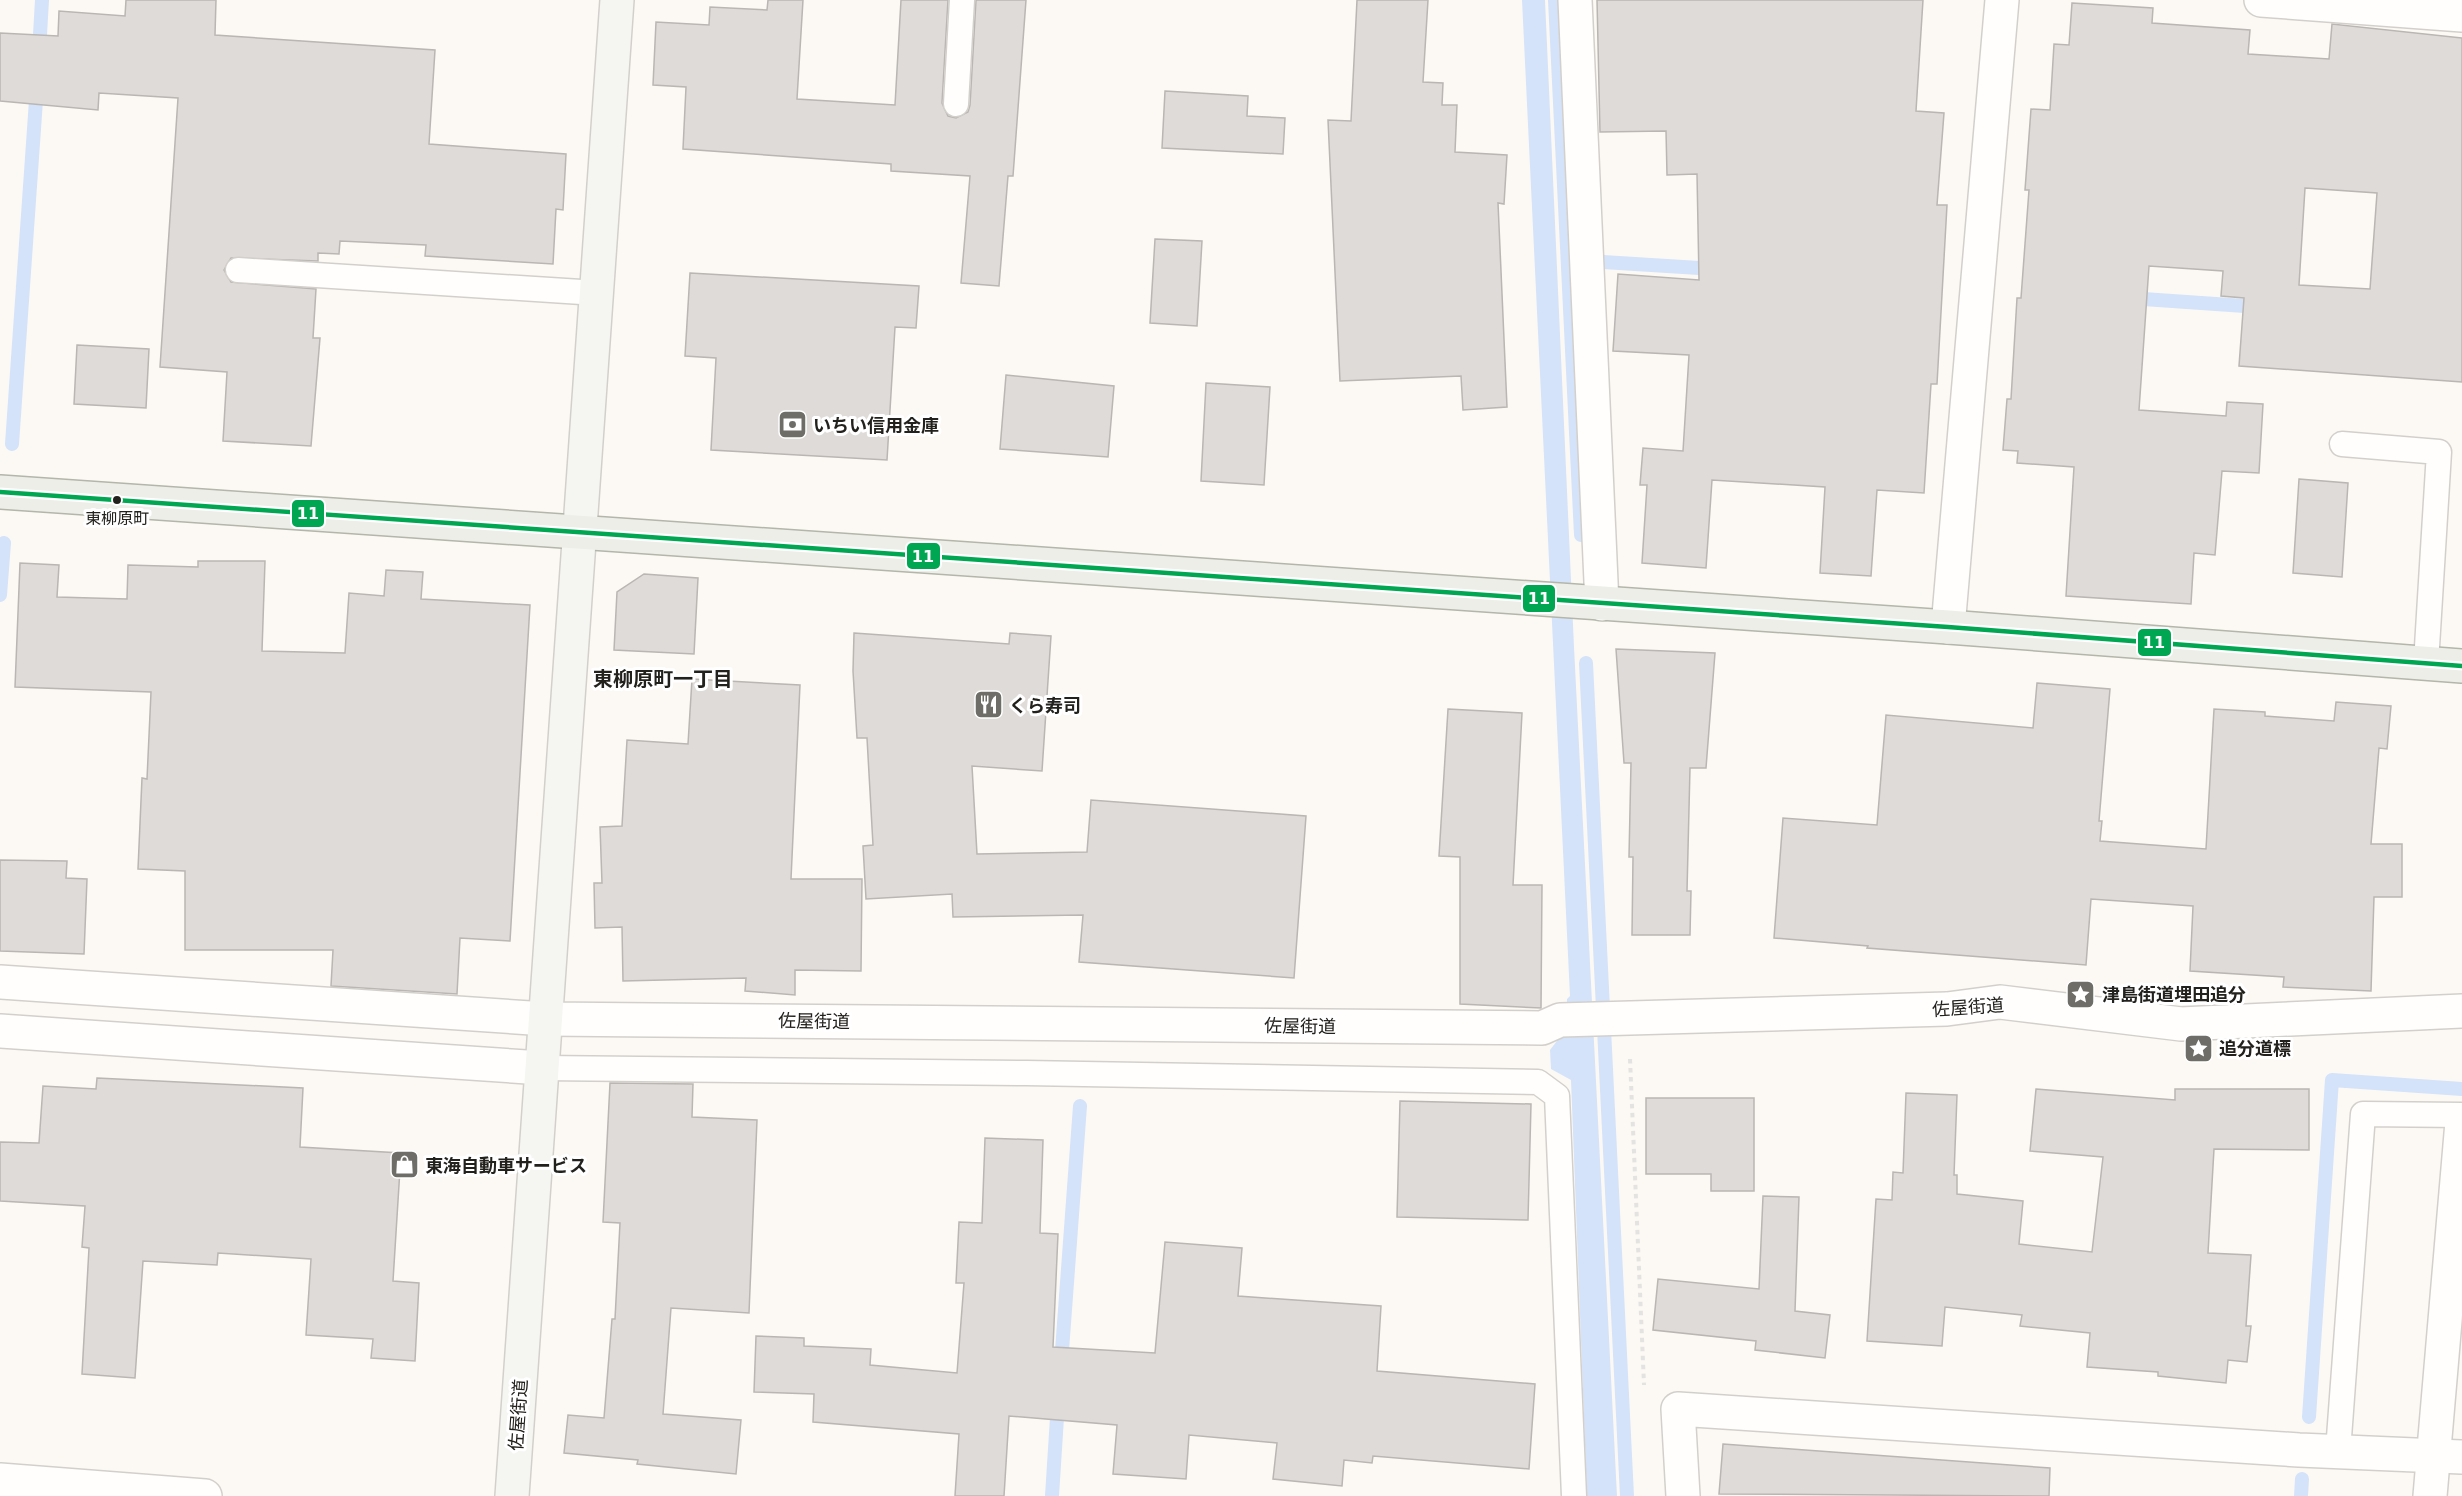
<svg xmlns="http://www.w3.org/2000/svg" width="2462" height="1496" viewBox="0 0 2462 1496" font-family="'DejaVu Sans','Noto Sans JP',sans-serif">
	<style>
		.water { fill: #d4e3f9 }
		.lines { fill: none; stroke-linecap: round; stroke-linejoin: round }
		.stream { stroke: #d4e3f9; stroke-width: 14 }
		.building { fill: #dfdbd8; stroke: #b9b6b3; stroke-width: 1.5; fill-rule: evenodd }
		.lane-casing { stroke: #d3d0cc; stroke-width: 27 }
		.street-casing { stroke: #d3d0cc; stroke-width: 36 }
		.secondary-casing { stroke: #d3d0cc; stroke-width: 36 }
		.primary-casing { stroke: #b3b6a9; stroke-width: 36 }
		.path { stroke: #e4e3e1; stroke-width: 4; stroke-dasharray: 4.5 4.5; stroke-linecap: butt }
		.lane { stroke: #fffefd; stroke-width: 24 }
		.street { stroke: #fffefd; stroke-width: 33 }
		.secondary { stroke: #f5f6f2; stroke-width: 33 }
		.primary { stroke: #edeee8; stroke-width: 33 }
		.bus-1-casing { stroke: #fff; stroke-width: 9 }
		.bus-1 { stroke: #00a651; stroke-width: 4.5 }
		.bus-dot { fill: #23211d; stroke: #fff; stroke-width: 2 }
		.labels { text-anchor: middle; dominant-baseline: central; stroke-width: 6; stroke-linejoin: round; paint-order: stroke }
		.bus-label { font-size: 16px; fill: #23211d; stroke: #fff }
		.poi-label { font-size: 18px; font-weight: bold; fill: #23211d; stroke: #fff; text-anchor: start }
		.street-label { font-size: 18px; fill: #23211d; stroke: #fff }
		.neighbourhood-label { font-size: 20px; font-weight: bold; fill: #23211d; stroke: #fff }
		.line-badge { stroke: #fff; stroke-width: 2 }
		.badge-label { font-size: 16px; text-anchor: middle; font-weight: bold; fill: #fff }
	</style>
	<rect width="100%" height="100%" fill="#fcf9f4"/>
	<polygon class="water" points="1522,0 1545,0 1574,647 1617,1496 1587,1496 1571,1080 1551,1069 1550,1050 1566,1029 1567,999 1570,996"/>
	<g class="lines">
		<g class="stream">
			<polyline points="1555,0 1581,535"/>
			<polyline points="39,52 42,0"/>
			<polyline points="1603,262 1715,269"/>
			<polyline points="2129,298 2259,307"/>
			<polyline points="12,444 37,86"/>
			<polyline points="0,595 4,543"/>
			<polyline points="1586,663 1627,1496"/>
			<polyline points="1061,1364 1080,1106"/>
			<polyline points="2309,1417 2332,1080 2462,1089"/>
			<polyline points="1052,1496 1058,1402"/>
			<polyline points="2301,1496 2302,1479"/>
		</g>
	</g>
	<g class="building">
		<polygon points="126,0 216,0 215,35 435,50 429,144 566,154 563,210 556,209 553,264 425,256 426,245 340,241 339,254 318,253 318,261 231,258 224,270 231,282 316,289 313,338 320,338 311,446 223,441 227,372 160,367 178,98 99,93 98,110 0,101 0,33 58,36 59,11 125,16"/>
		<polygon points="768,0 803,0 797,99 895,105 901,0 948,0 942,103 948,116 956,118 968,112 970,105 976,0 1026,0 1013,176 1008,176 999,286 961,283 970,176 891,171 891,164 683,149 686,87 653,85 656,22 709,25 710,7 767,10"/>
		<polygon points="1357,0 1428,0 1423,82 1443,83 1442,105 1457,105 1455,152 1507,155 1504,204 1498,203 1507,407 1463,410 1461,376 1340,381 1328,120 1351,121"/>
		<polygon points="1597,0 1923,0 1916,111 1944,113 1937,205 1947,205 1937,384 1931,384 1924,493 1877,490 1871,576 1820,573 1825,487 1712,480 1706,568 1642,563 1647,485 1640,485 1643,448 1683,451 1689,355 1613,351 1618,274 1699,280 1697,174 1667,175 1666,131 1600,132"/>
		<path d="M2072,3L2153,8L2152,23L2250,30L2248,54L2329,59L2332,24L2462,38V382L2239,366L2244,298L2221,296L2223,271L2149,266L2139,410L2226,416L2227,402L2263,404L2259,473L2222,471L2215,555L2194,553L2191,604L2066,596L2074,467L2017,463L2018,451L2003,450L2007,399H2011L2017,298H2021L2029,190H2025L2031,109L2050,110L2054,44L2069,45ZM2305,188L2377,193L2370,289L2299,285Z"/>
		<polygon points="1165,91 1248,96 1247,116 1285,118 1283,154 1162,148"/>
		<polygon points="1155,239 1202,241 1197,326 1150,323"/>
		<polygon points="690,273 919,286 916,328 895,327 887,460 711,450 716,358 685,356"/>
		<polygon points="77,345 149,349 146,408 74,404"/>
		<polygon points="1006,375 1114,386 1108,457 1000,449"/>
		<polygon points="1206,383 1270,387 1264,485 1201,481"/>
		<polygon points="2299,479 2348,483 2342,577 2293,573"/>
		<polygon points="198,561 265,561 262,651 345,653 349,593 384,596 386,570 423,572 421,599 530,605 510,941 460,938 457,994 331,986 333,950 185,950 185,871 138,869 142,778 147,779 151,692 15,687 20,563 59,565 57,597 127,599 128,565 198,567"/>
		<polygon points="644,574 698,578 694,654 614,650 617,592"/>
		<polygon points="854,633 1009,644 1010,633 1051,636 1042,771 972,766 977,854 1087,852 1091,800 1306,816 1294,978 1079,962 1083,915 953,917 952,894 866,899 863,846 873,845 867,738 857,738 853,671"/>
		<polygon points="1616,649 1715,653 1706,768 1690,768 1687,891 1691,891 1690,935 1632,935 1633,857 1629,857 1631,763 1624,763"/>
		<polygon points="692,679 800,685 791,879 862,879 861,971 795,970 795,995 745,991 746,978 623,981 622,927 595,928 594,883 602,883 600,827 622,826 627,740 688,744"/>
		<polygon points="2037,683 2110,689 2099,821 2102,821 2100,841 2206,849 2214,709 2265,712 2265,716 2334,721 2336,702 2391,706 2387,749 2379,748 2371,844 2402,844 2402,897 2374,897 2371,991 2283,987 2284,977 2190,971 2193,906 2091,899 2086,965 1867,948 1868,946 1774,938 1783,818 1877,825 1886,715 2033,728"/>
		<polygon points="1448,709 1522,713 1513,885 1542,885 1541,1008 1460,1004 1460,857 1439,856"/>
		<polygon points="0,860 67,861 66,878 87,879 84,954 0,951"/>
		<polygon points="97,1078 303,1088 300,1147 401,1153 393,1281 419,1283 415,1361 371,1358 373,1339 306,1335 311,1259 218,1253 217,1265 143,1261 135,1378 82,1374 89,1248 82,1247 85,1206 0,1201 0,1142 39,1143 43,1086 96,1089"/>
		<polygon points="610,1083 693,1084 692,1117 757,1120 749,1313 671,1308 663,1414 741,1420 736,1474 637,1464 638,1460 564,1453 568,1415 604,1418 612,1319 615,1319 620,1223 603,1222"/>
		<polygon points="2036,1089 2175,1100 2175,1089 2309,1089 2309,1150 2214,1149 2208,1253 2251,1255 2246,1326 2251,1326 2247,1362 2228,1360 2226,1383 2158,1376 2158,1372 2087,1367 2090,1333 2020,1326 2022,1315 1945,1307 1942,1346 1867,1341 1876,1199 1892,1200 1893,1172 1903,1173 1906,1093 1957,1095 1954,1175 1957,1175 1957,1194 2023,1201 2019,1244 2092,1252 2103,1157 2030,1151"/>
		<polygon points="1646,1098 1754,1098 1754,1191 1711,1191 1711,1174 1646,1174"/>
		<polygon points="1400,1101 1531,1104 1528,1220 1397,1217"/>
		<polygon points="985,1138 1043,1140 1040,1233 1058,1234 1053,1347 1155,1353 1165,1242 1242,1248 1238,1296 1381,1306 1377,1371 1535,1384 1529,1469 1373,1456 1372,1463 1344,1460 1342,1486 1273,1479 1277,1443 1189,1435 1186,1479 1113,1474 1117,1425 1009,1416 1004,1496 955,1496 959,1434 813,1422 814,1394 754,1392 756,1336 804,1338 804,1346 871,1349 870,1365 957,1373 964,1283 956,1283 959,1222 982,1223"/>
		<polygon points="1763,1196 1799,1197 1795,1311 1830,1315 1825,1358 1755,1350 1756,1341 1653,1330 1658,1279 1759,1289"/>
		<polygon points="1723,1444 2050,1468 2049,1496 1719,1494"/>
	</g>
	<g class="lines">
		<defs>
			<g id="lane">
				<polyline points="956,104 962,0"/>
				<polyline points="238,270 597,293"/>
				<polyline points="2342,444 2439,452 2426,663"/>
				<polyline points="542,1068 1026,1073 1538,1082 1557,1096 1574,1496"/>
				<polyline points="2338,1451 2363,1114 2462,1115"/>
			</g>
			<g id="street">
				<polyline points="1575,0 1602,604"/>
				<polyline points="2261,0 2462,15"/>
				<polyline points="1948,627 2002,0"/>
				<polyline points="0,982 546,1019 1542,1028 1560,1020 1947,1009 2000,1002 2181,1024 2462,1011"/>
				<polyline points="0,1031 542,1068"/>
				<polyline points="0,1480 205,1496"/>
				<polyline points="1683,1496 1678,1409 2299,1450 2462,1457"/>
				<polyline points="2430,1496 2462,1122"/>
			</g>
			<polyline id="secondary" points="512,1496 617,0"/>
			<polyline id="primary" points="0,492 1948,627 2462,666"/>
		</defs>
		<use href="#lane" class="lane-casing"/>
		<use href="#street" class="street-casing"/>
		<use href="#secondary" class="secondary-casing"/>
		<use href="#primary" class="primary-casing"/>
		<polyline class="path" points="1630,1059 1644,1385"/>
		<use href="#lane" class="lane"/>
		<use href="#street" class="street"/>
		<use href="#secondary" class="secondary"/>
		<use href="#primary" class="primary"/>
		<defs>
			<polyline id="bus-1" points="0,492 1948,627 2462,666"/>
		</defs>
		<use href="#bus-1" class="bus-1-casing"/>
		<use href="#bus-1" class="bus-1"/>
	</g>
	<defs>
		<symbol id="bank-square" viewBox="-11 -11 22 22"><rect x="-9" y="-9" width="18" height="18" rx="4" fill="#6f6d68" stroke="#fff"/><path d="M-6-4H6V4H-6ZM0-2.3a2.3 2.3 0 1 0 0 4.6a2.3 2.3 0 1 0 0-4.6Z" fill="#fff"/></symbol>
		<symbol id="restaurant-square" viewBox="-11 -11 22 22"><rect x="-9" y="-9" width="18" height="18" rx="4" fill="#6f6d68" stroke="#fff"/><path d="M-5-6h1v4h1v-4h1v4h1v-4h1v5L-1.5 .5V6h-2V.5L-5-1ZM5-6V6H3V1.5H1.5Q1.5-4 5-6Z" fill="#fff"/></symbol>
		<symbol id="sight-square" viewBox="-11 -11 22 22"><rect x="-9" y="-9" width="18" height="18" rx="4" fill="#6f6d68" stroke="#fff"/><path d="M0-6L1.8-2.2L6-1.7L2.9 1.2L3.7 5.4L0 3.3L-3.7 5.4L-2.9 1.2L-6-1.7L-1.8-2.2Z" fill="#fff"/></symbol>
		<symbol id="shop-square" viewBox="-11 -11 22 22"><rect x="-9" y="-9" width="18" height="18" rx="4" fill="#6f6d68" stroke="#fff"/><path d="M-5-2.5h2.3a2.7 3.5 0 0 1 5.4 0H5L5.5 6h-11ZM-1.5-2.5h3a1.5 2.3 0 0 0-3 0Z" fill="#fff"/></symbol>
	</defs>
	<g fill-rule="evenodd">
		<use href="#bank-square" x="776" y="408" width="33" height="33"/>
		<use href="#restaurant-square" x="972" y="688" width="33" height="33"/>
		<use href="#sight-square" x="2064" y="978" width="33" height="33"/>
		<use href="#sight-square" x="2182" y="1032" width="33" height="33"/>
		<use href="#shop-square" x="388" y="1148" width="33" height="33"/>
	</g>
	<circle class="bus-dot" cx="117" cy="500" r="5"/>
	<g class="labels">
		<g class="bus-label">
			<text x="117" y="518">東柳原町</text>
		</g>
		<g class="poi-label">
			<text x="813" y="425">いちい信用金庫</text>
			<text x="1009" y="705">くら寿司</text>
			<text x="2102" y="994">津島街道埋田追分</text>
			<text x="2219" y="1048">追分道標</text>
			<text x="425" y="1165">東海自動車サービス</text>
		</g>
		<g class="street-label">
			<text transform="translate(1968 1007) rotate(-4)">佐屋街道</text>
			<text transform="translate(814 1021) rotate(1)">佐屋街道</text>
			<text transform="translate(1300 1026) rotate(1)">佐屋街道</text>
			<text transform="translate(518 1415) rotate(-86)">佐屋街道</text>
		</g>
		<g class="neighbourhood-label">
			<text x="663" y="679">東柳原町一丁目</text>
		</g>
	</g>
	<g class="line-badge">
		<rect x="291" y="499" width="34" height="29" rx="6" fill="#00a651"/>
		<rect x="906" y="542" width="35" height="28" rx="6" fill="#00a651"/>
		<rect x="1522" y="584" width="34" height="29" rx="6" fill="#00a651"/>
		<rect x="2137" y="628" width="35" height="29" rx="6" fill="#00a651"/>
	</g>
	<g class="badge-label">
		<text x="308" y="519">11</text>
		<text x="923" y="562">11</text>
		<text x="1539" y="604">11</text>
		<text x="2154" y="648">11</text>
	</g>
</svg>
